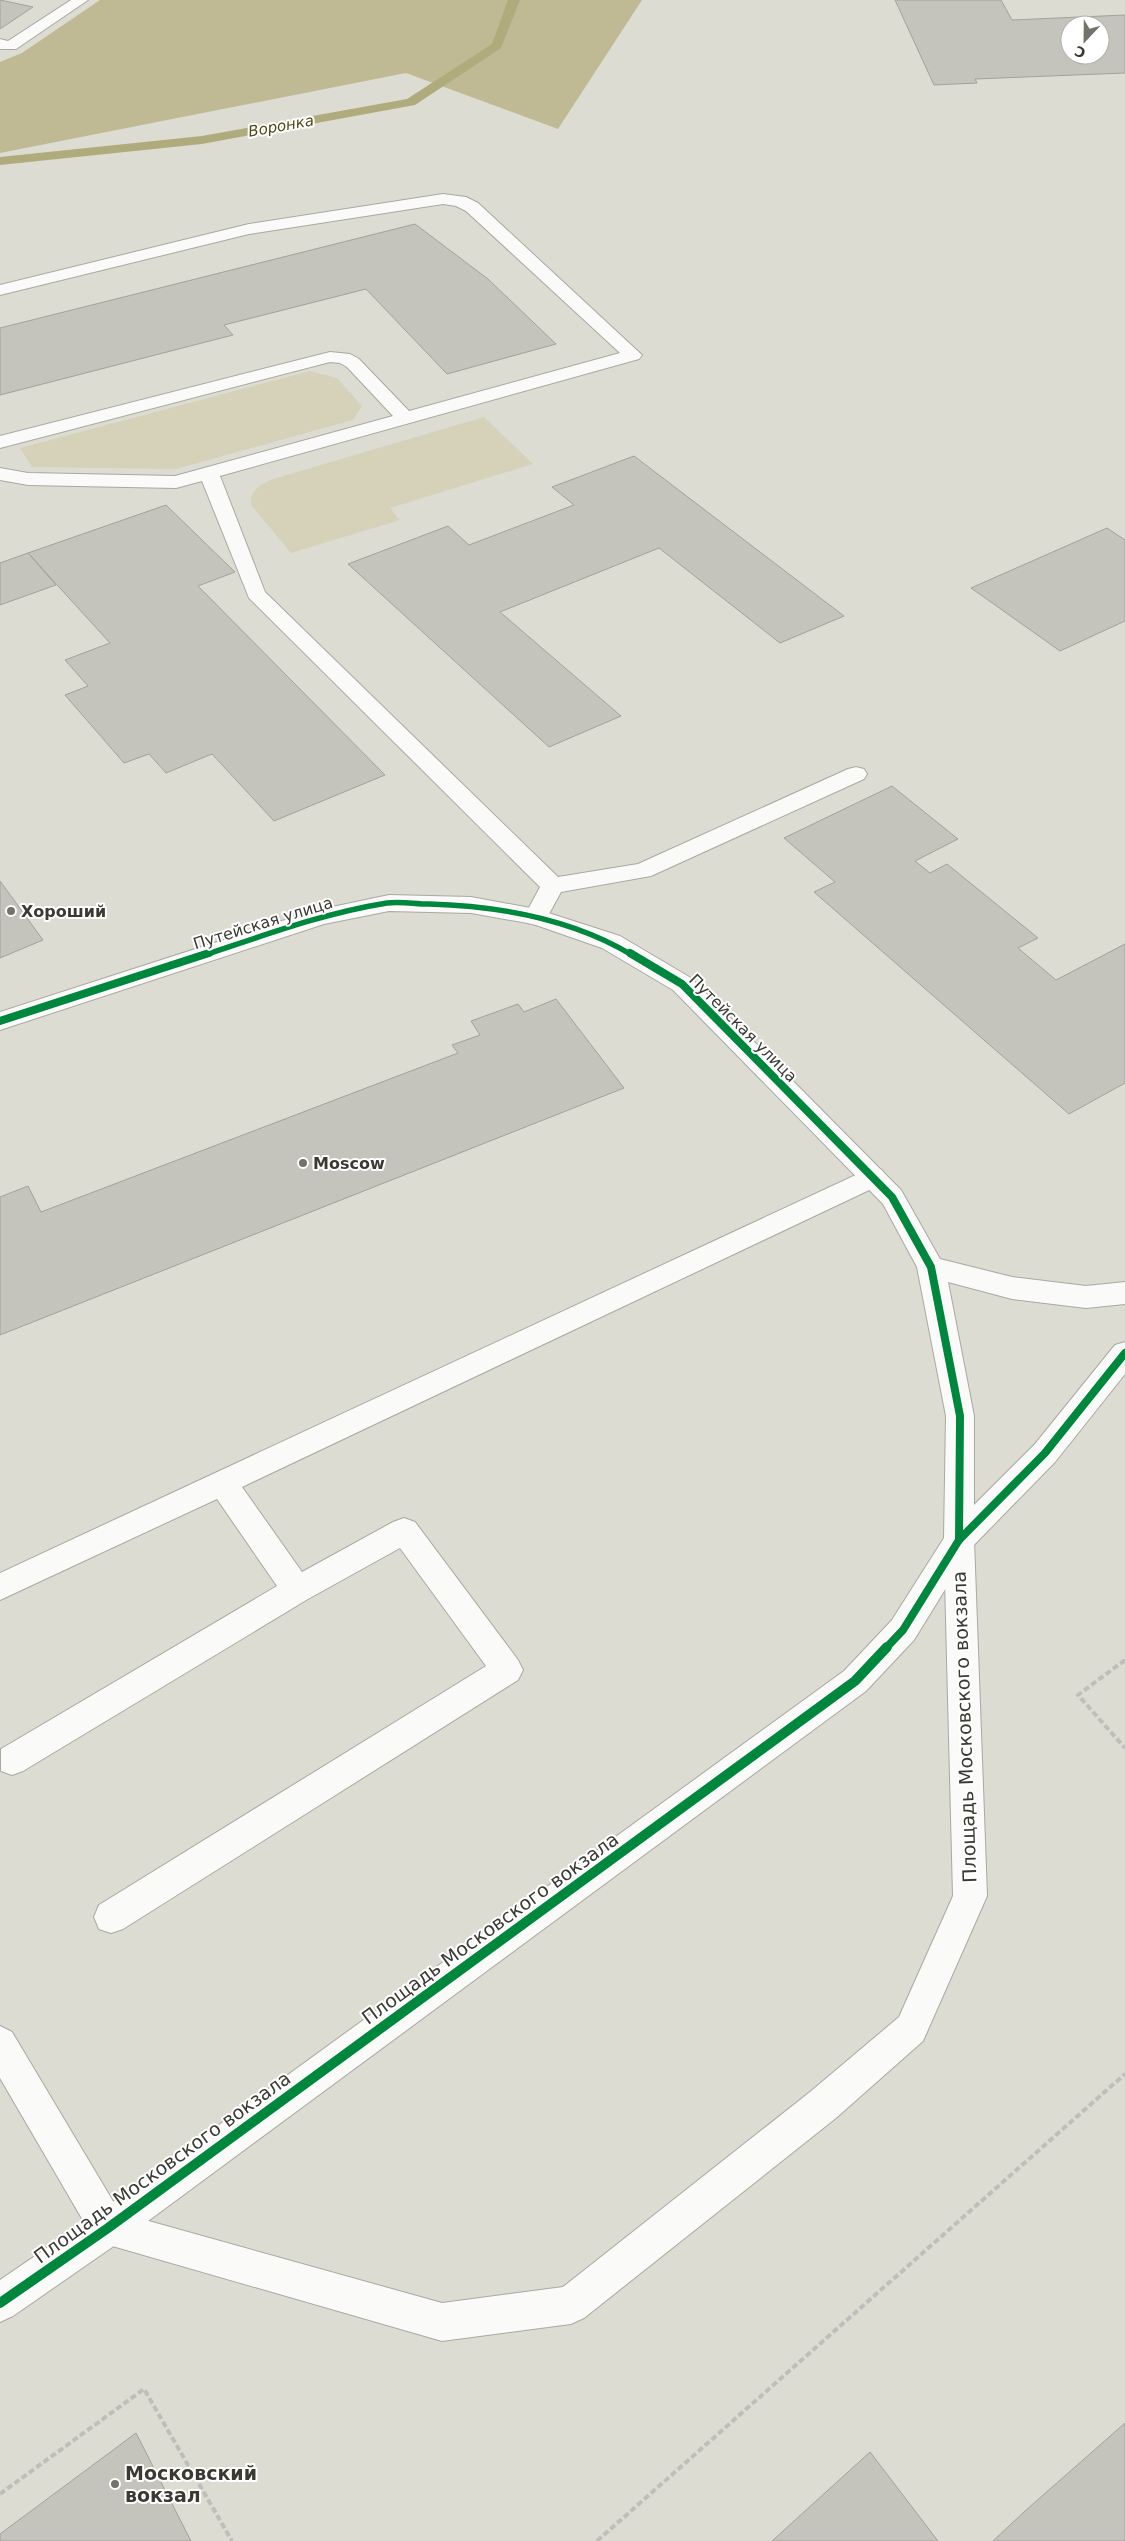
<svg xmlns="http://www.w3.org/2000/svg" width="1125" height="2541" viewBox="0 0 1125 2541" font-family="'DejaVu Sans',sans-serif">
	<style>
		.green { fill: #d5d2b9 }
		.forest { fill: #bfba94 }
		.lines { fill: none; stroke-linecap: round; stroke-linejoin: round }
		.stream { fill: #b0ab7c; fill-rule: evenodd }
		.building { fill: #c4c4bd; stroke: #a2a19a; fill-rule: evenodd }
		.lane-casing { stroke: #a9a8a2; stroke-width: 2 }
		.secondary-casing { stroke: #a9a8a2; stroke-width: 2 }
		.path { stroke: #bebeba; stroke-width: 4; stroke-dasharray: 6 3; stroke-linecap: butt }
		.lane { fill: #fafaf8; fill-rule: evenodd }
		.secondary { fill: #fafaf8; fill-rule: evenodd }
		.cycleway-far2-casing { stroke: #fff; stroke-width: 8 }
		.cycleway-far1-casing { stroke: #fff; stroke-width: 11 }
		.cycleway-casing { stroke: #fff; stroke-width: 13 }
		.cycleway-far2 { stroke: #00873e; stroke-width: 5.5 }
		.cycleway-far1 { stroke: #00873e; stroke-width: 8 }
		.cycleway { stroke: #00873e; stroke-width: 10 }
		.poi-dot { fill: #73736b; stroke: #fff; stroke-width: 2 }
		.labels { text-anchor: middle; dominant-baseline: central; stroke-width: 4; stroke-linejoin: round; paint-order: stroke }
		.far-water-label { font-size: 15px; font-style: italic; fill: #4d4716; stroke: #fff }
		.poi-label { font-size: 16px; font-weight: bold; fill: #3a3a33; stroke: #fff; text-anchor: start }
		.street-label { font-size: 16px; fill: #3a3a33; stroke: #fff }
		.near-street-label { font-size: 19px; fill: #3a3a33; stroke: #fff }
		.near-poi-label { font-size: 19px; font-weight: bold; fill: #3a3a33; stroke: #fff; text-anchor: start }
	</style>
	<rect width="100%" height="100%" fill="#dddcd3"/>
	<g class="green">
		<polygon points="310,371 337,378 362,406 353,420 176,469 32,467 20,448"/>
		<path d="M484,417L533,464L390,508L400,520L291,553L251,505C249,490 261,484 273,479Z"/>
	</g>
	<polygon class="forest" points="100,0 642,0 558,129 406,73 0,153 0,62 22,53"/>
	<g class="lines">
		<polygon class="stream" points="508,0 520,0 501,48 415,105 202,144 0,165 0,157 202,136 407,99 492,44"/>
	</g>
	<g class="building">
		<polygon points="0,0 33,7 0,29"/>
		<path d="M895,0H1001L1012,20L1125,15V73L975,79L977,83L934,85ZM1070,25H1100V55H1070Z"/>
		<polygon points="415,224 488,279 556,344 447,374 366,289 224,325 233,335 0,395 0,328"/>
		<polygon points="634,456 844,616 780,643 659,548 500,612 621,716 549,747 348,564 448,526 469,545 574,505 552,487"/>
		<polygon points="166,505 235,572 198,586 385,775 274,821 212,754 166,773 149,754 124,763 65,695 88,686 65,660 110,643 28,553"/>
		<polygon points="1107,528 1125,540 1125,621 1060,651 971,588"/>
		<polygon points="28,553 56,585 0,605 0,563"/>
		<polygon points="892,786 958,839 915,861 930,873 947,864 1038,938 1018,948 1056,980 1125,944 1125,1083 1069,1114 814,892 835,882 784,838"/>
		<polygon points="0,881 43,940 0,958"/>
		<polygon points="556,999 624,1088 0,1335 0,1197 28,1186 41,1212 458,1053 452,1045 480,1035 471,1021 518,1004 524,1012"/>
		<polygon points="1125,2423 1125,2541 993,2541 1025,2511"/>
		<polygon points="136,2433 191,2541 0,2541 0,2534"/>
		<polygon points="870,2452 938,2541 772,2541"/>
	</g>
	<g class="lines">
		<defs>
			<g id="lane">
				<polygon points="71,0 88,0 16,49 0,49 0,39 8,41"/>
				<polygon points="443,194 466,197 478,203 642,355 639,359 220,476 265,592 558,877 638,864 848,769 856,767 864,769 867,774 864,779 651,876 561,892 544,923 536,925 528,923 524,917 540,887 249,598 202,481 176,488 28,485 0,480 0,468 28,473 175,476 393,416 347,367 340,363 330,362 0,448 0,436 330,352 350,354 359,359 409,411 620,353 466,211 456,206 443,204 249,234 0,295 0,285 249,224"/>
				<polygon points="873,1167 882,1170 886,1177 882,1184 242,1487 302,1572 393,1522 404,1518 415,1522 518,1660 523,1670 518,1680 123,1929 111,1933 99,1929 94,1917 99,1905 486,1666 400,1548 308,1599 23,1771 12,1775 1,1771 1,1749 277,1586 217,1499 0,1600 0,1573"/>
				<polygon points="959,1527 970,1531 974,1540 987,1896 923,2041 836,2118 584,2318 571,2324 442,2341 95,2241 0,2078 0,2026 12,2032 120,2213 442,2303 563,2287 810,2092 899,2017 953,1896 944,1540 948,1531"/>
			</g>
			<polygon id="secondary" points="389,895 471,897 536,909 620,936 691,978 901,1190 940,1259 1012,1277 1086,1286 1125,1282 1125,1304 1086,1308 1012,1299 948,1282 974,1416 974,1505 1035,1444 1115,1345 1125,1342 1125,1374 1055,1462 970,1549 914,1640 866,1691 121,2241 13,2316 0,2322 0,2280 95,2215 844,1671 892,1620 944,1538 946,1416 917,1267 883,1204 673,990 602,948 533,924 471,913 389,911 324,924 0,1030 0,1012 313,911"/>
		</defs>
		<use href="#lane" class="lane-casing"/>
		<use href="#secondary" class="secondary-casing"/>
		<g class="path">
			<polyline points="1125,1660 1078,1695 1125,1748"/>
			<polyline points="0,2494 144,2389 232,2541"/>
			<polyline points="597,2541 1125,2074"/>
		</g>
		<use href="#lane" class="lane"/>
		<use href="#secondary" class="secondary"/>
		<defs>
			<path id="cycleway-far2" d="M205,955C265,935 324,913 387,903C400,901 415,904 429,904C498,906 572,919 632,955"/>
			<g id="cycleway-far1">
				<polyline points="630,953 682,984 892,1197 931,1267 960,1416 959,1540"/>
				<polyline points="0,1021 209,953"/>
				<polyline points="886,1648 903,1630 959,1540 1045,1453 1125,1353"/>
			</g>
			<polyline id="cycleway" points="0,2303 108,2228 855,1681 887,1647"/>
		</defs>
		<use href="#cycleway-far2" class="cycleway-far2-casing"/>
		<use href="#cycleway-far1" class="cycleway-far1-casing"/>
		<use href="#cycleway" class="cycleway-casing"/>
		<use href="#cycleway-far2" class="cycleway-far2"/>
		<use href="#cycleway-far1" class="cycleway-far1"/>
		<use href="#cycleway" class="cycleway"/>
	</g>
	<g class="poi-dot">
		<circle cx="11" cy="911" r="5"/>
		<circle cx="303" cy="1163" r="5"/>
		<circle cx="115" cy="2484" r="5"/>
	</g>
	<g class="labels">
		<g class="far-water-label">
			<text transform="translate(281 126) rotate(-10)">Воронка</text>
		</g>
		<g class="poi-label">
			<text x="21" y="911">Хороший</text>
			<text x="313" y="1163">Moscow</text>
		</g>
		<g class="street-label">
			<text transform="translate(263 923) rotate(-17)">Путейская улица</text>
			<text transform="translate(743 1028) rotate(45)">Путейская улица</text>
		</g>
		<g class="near-street-label">
			<text transform="translate(964 1727) rotate(-92)">Площадь Московского вокзала</text>
			<text transform="translate(490 1928) rotate(-36)">Площадь Московского вокзала</text>
			<text transform="translate(162 2167) rotate(-36)">Площадь Московского вокзала</text>
		</g>
		<g class="near-poi-label">
			<text x="125" y="2473">Московский<tspan x="125" dy="22">вокзал</tspan></text>
		</g>
	</g>
	<g transform="translate(1085 40) rotate(202)"><circle r="24" fill="#ffffff" stroke="#b0b0ad"/>
	<path d="M0-4L9 19L0 12L-9 19Z" fill="#73736b"/>
	<text y="-8" font-size="14" font-weight="bold" text-anchor="middle" fill="#3a3a33">С</text>
	</g>
</svg>
